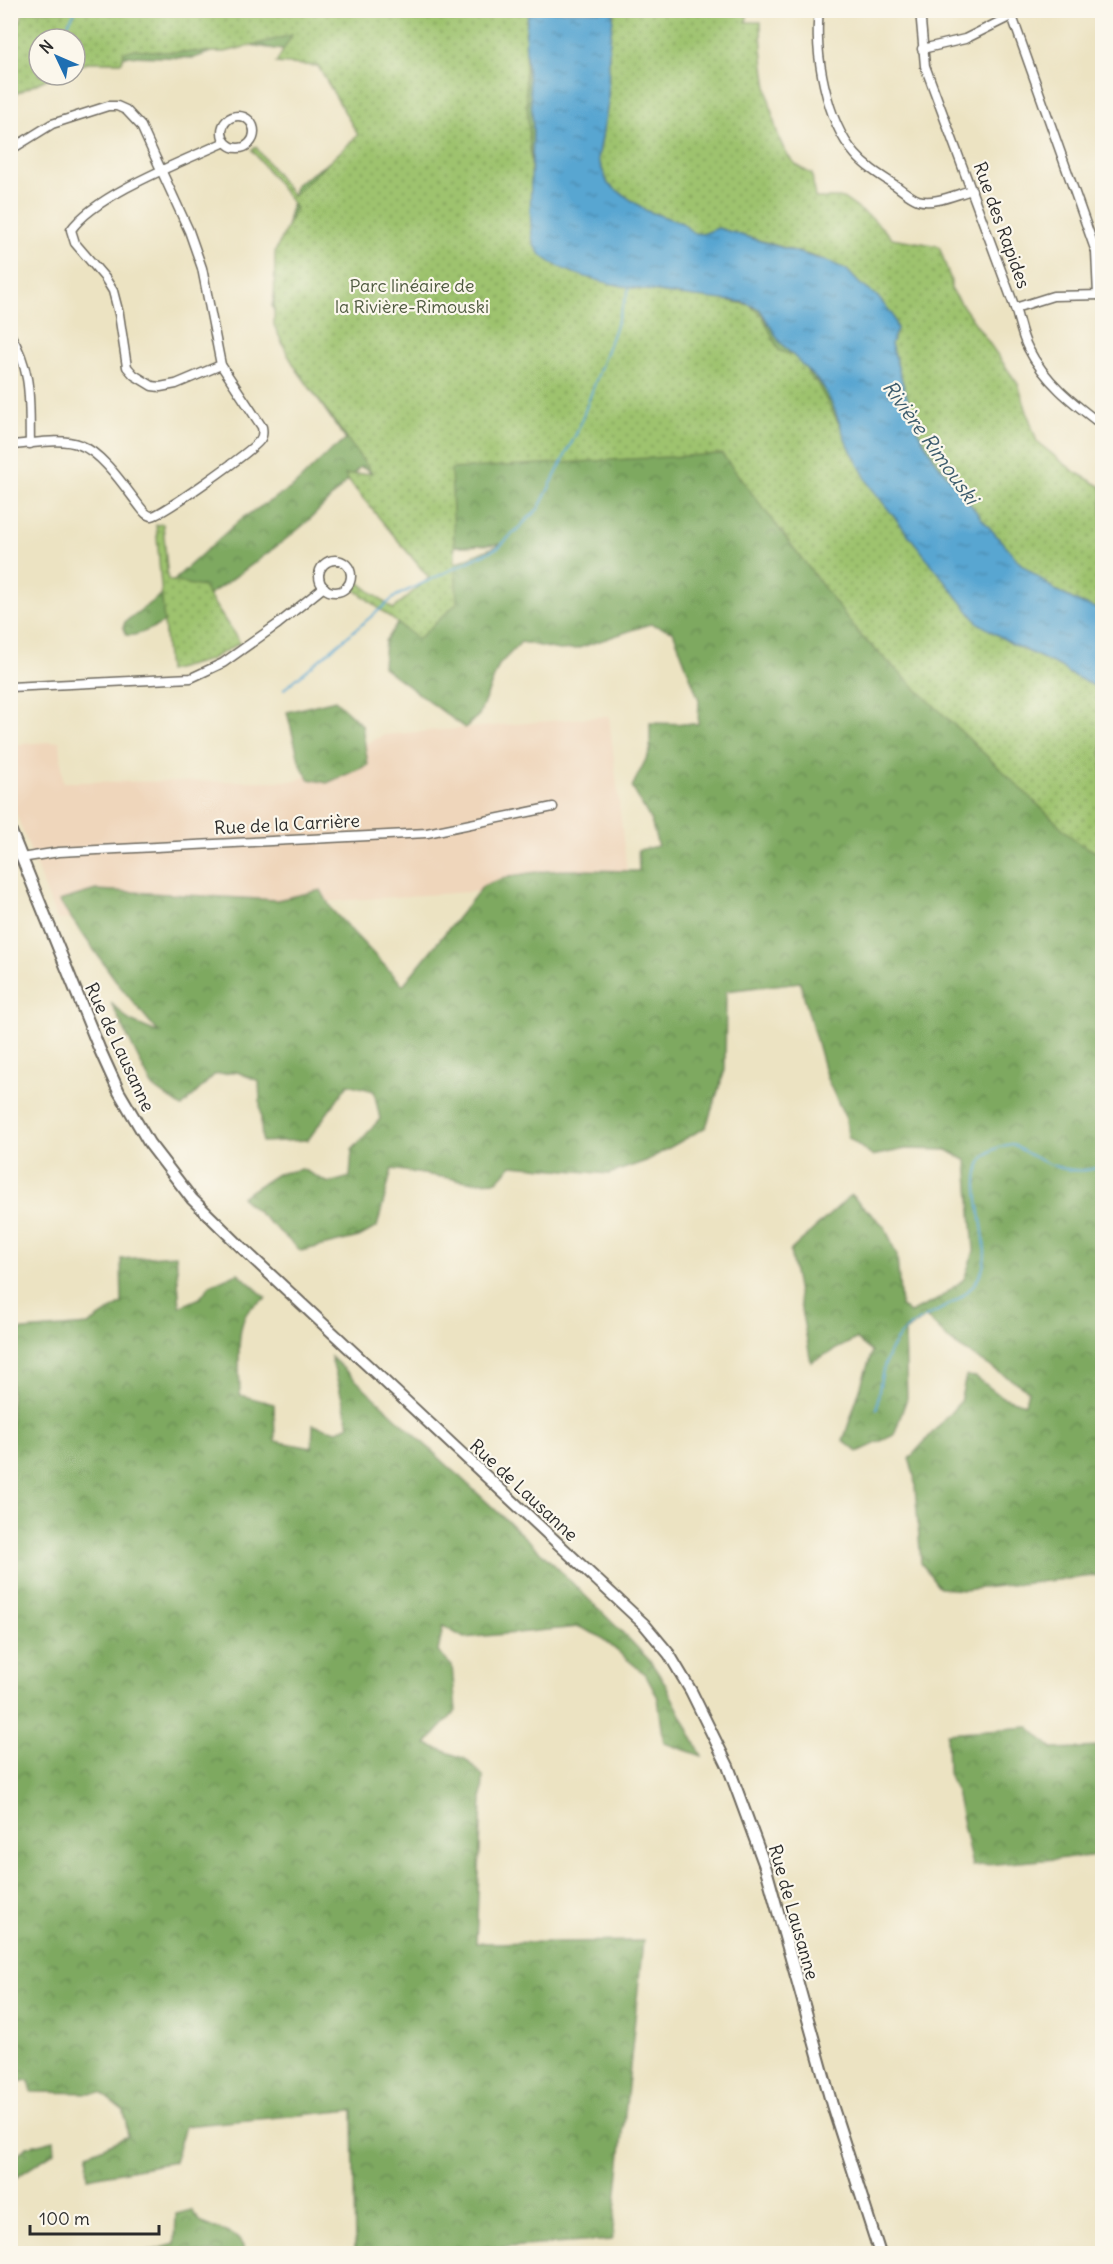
<svg xmlns="http://www.w3.org/2000/svg" width="1113" height="2264" viewBox="0 0 1113 2264" font-family="Delius,sans-serif">
	<style>
		.built { fill: #efd6bb }
		.forest { fill: url(#forest-crowns); stroke: #546a46; stroke-width: 1.5 }
		.park { fill: url(#park-dots); stroke: #64774c; stroke-width: 1.5 }
		.water { fill: url(#water-ripples); stroke: #42687e; stroke-width: 1.5 }
		.lines { fill: none; stroke-linecap: round; stroke-linejoin: round }
		.stream { stroke: #58a6d1; stroke-width: 2 }
		.minor-casing { stroke: #6f6b60; stroke-width: 11 }
		.tertiary-casing { stroke: #6f6b60; stroke-width: 14 }
		.minor { stroke: #fff; stroke-width: 8 }
		.tertiary { stroke: #fff; stroke-width: 10 }
		.labels { text-anchor: middle; dominant-baseline: central; stroke-width: 4.5; stroke-linejoin: round; paint-order: stroke }
		.street-label { font-size: 18px; fill: #2b2b2b; stroke: #fbf7ec }
		.park-label { font-size: 18px; fill: #4e593f; stroke: #fbf7ec }
		.water-label { font-size: 20px; font-style: italic; fill: #3d5c6d; stroke: #fbf7ec }
	</style>
	<defs>
		<pattern id="forest-crowns" width="20" height="18" patternUnits="userSpaceOnUse" patternTransform="scale(1.5)"><rect width="20" height="18" fill="#7ea961"/><path d="M2 6a3 3 0 1 1 6 0M12 15a3 3 0 1 1 6 0" fill="none" stroke="#678a50"/></pattern>
		<pattern id="park-dots" width="8" height="8" patternUnits="userSpaceOnUse" patternTransform="scale(1.5)"><rect width="8" height="8" fill="#9ec36e"/><path d="M2 2h.1M6 6h.1" fill="none" stroke="#819f5b" stroke-width="1.8" stroke-linecap="round"/></pattern>
		<pattern id="water-ripples" width="26" height="14" patternUnits="userSpaceOnUse" patternTransform="scale(1.5)"><rect width="26" height="14" fill="#58a6d1"/><path d="M2 4q2-2 4 0t4 0M15 11q2-2 4 0t4 0" fill="none" stroke="#4987aa"/></pattern>
	</defs>
	<rect width="100%" height="100%" fill="#fbf7ec"/>
	<filter id="ink" filterUnits="userSpaceOnUse"><feTurbulence type="fractalNoise" baseFrequency=".0167" numOctaves="2"/><feDisplacementMap in="SourceGraphic" scale="12" xChannelSelector="R" yChannelSelector="G"/><feConvolveMatrix kernelMatrix="1 2 1 2 8 2 1 2 1" color-interpolation-filters="sRGB"/></filter>
	<filter id="wash" filterUnits="userSpaceOnUse"><feTurbulence type="fractalNoise" baseFrequency=".008" numOctaves="4" result="noise"/><feDisplacementMap in="SourceGraphic" scale="24" xChannelSelector="R" yChannelSelector="G"/><feGaussianBlur stdDeviation="1.35" result="paint"/><feColorMatrix in="noise" values="0 0 0 0 0 0 0 0 0 0 0 0 0 0 0 0 0 1.4 0 .05"/><feComposite in="paint" operator="in"/></filter>
	<g filter="url(#wash)">
		<rect width="100%" height="100%" fill="#ece3c2"/>
		<polygon class="built" points="609,716 628,881 57,920 11,801 11,745 60,741 63,782 296,781 383,735"/>
		<g class="forest">
			<path d="M529,11L533,131L531,218L760,309L780,342L823,386L834,408L1102,690V1575L964,1590L940,1588L921,1563L914,1474L909,1459L960,1402L966,1376L976,1377L1002,1397L1025,1404L1028,1390L951,1342L926,1317L905,1332L907,1398L894,1435L858,1452L843,1441L872,1352L856,1339L811,1362L790,1251L851,1195L885,1227L897,1256L901,1306L910,1313L937,1300L964,1279L974,1251L967,1161L947,1150L906,1149L872,1156L848,1137L846,1119L827,1079L800,982L726,991L725,1070L706,1127L646,1161L609,1174L512,1165L497,1181L473,1182L392,1169L377,1227L359,1237L301,1251L241,1197L277,1174L302,1169L329,1183L350,1177L352,1150L380,1119L374,1091L348,1084L308,1140L262,1142L259,1081L237,1072L214,1075L182,1107L152,1086L111,1003L130,1021L159,1033L119,985L59,901L96,890L277,900L321,890L332,910L403,985L483,886C531,864 587,871 639,871L638,850L658,846L651,821L632,787L650,751V723L698,724L699,700L673,631L650,624L576,649L559,650L521,642L499,665L479,715L465,728L383,667L385,641L432,573L501,544L429,548L368,470L360,467C341,487 322,509 301,527C277,547 152,642 126,635L123,628L125,622L166,591L180,574L242,518L293,487L330,451L346,440L297,369L272,306L295,185L365,138L314,55L237,43L194,58L97,55L75,39H43Z"/>
			<polygon points="335,700 362,725 368,765 327,783 309,779 300,764 287,712"/>
			<path d="M176,1255L180,1307L200,1298L210,1285L238,1273L266,1298C261,1301 254,1305 250,1309C234,1325 240,1374 240,1395L274,1404L275,1441L312,1448L313,1425L337,1431L349,1425L331,1357L547,1558L630,1640L650,1661L664,1682L702,1756L664,1743L658,1698L645,1674L599,1636L579,1627L464,1638L443,1626L438,1652L452,1666L456,1711L426,1744L465,1759L483,1776L476,1943L643,1941L612,2240L422,2253H355L353,2110L185,2126L174,2162L87,2178L88,2154L128,2136L124,2111L101,2093L32,2092L29,2080L11,2083V1331L88,1325L122,1303L121,1259Z"/>
			<polygon points="1029,1727 1053,1749 1102,1747 1102,1855 972,1866 956,1792 948,1774 947,1733"/>
			<polygon points="54,2140 55,2152 15,2178 11,2183 11,2159 27,2147"/>
			<path d="M191,2210C195,2214 199,2221 204,2224C221,2234 237,2227 246,2253H144L175,2244L176,2214Z"/>
		</g>
		<g class="park">
			<polygon points="24,11 534,11 526,49 525,75 533,194 699,295 750,305 762,315 779,351 795,356 805,367 811,378 817,383 857,457 1102,684 1102,855 1078,843 860,635 722,454 451,469 457,603 418,639 354,589 357,581 393,609 429,578 347,479 345,475 372,473 297,370 288,355 274,325 275,252 296,208 252,150 256,147 293,196 358,135 318,66 276,63 292,35 225,52 161,52 135,49 124,52 122,62 91,62 75,67 75,39 39,39 39,75 55,75 11,96 11,45"/>
			<path d="M614,11H748L746,22H761C761,54 770,133 789,157C795,165 803,170 812,174L815,198H843L873,219L892,238L939,246L951,281V289L1018,384L1037,442L1075,472L1102,487V610L1080,603L1055,590L1021,564L982,519L935,460L917,430L898,367L891,344L897,329L892,314L877,296L860,284L847,270L822,259L718,228L703,234L693,233L682,223L647,211L608,184L598,159L608,103L609,48Z"/>
			<polygon points="163,524 168,580 203,587 240,643 209,660 168,671 156,525"/>
		</g>
		<path class="water" d="M529,11H614L609,48L608,103L598,159L608,184L647,211L682,223L693,233L703,234L718,228L832,263L847,270L860,284L877,296L892,314L897,329L891,344L898,367L917,430L935,460L982,519L1021,564L1055,590L1080,603L1102,610V690L1068,673L1061,667L1012,644L978,623L870,486L846,441L834,408L823,386L780,342L760,309L743,302C698,297 557,287 535,247C526,232 533,155 533,133C534,93 519,50 529,11Z"/>
		<g class="lines">
			<g class="stream">
				<polyline points="59,39 76,10"/>
				<polyline points="284,689 396,596 499,547 539,508 578,430 629,289"/>
				<path d="M877,1409C879,1385 883,1355 900,1336C924,1309 963,1310 981,1273C999,1235 944,1153 1012,1144C1039,1161 1070,1179 1102,1166"/>
			</g>
		</g>
	</g>
	<g filter="url(#ink)">
		<g class="lines">
			<defs>
				<g id="minor">
					<path d="M819,10C814,53 826,121 855,154C866,167 881,176 895,185C902,190 910,197 918,200C934,205 956,194 972,190"/>
					<path d="M920,10L925,66L1015,308C1019,321 1022,337 1028,348C1045,382 1073,403 1102,425"/>
					<polyline points="1012,16 1096,252 1098,295"/>
					<polyline points="922,49 965,39 1023,10"/>
					<circle cx="238" cy="132" r="16"/>
					<path d="M10,150L52,124L108,106H117L126,110L141,126L189,231L202,268L221,365L262,427C263,432 263,436 260,440C252,451 162,515 152,516C147,516 144,512 141,508C126,489 103,453 80,445C60,437 32,444 10,445"/>
					<polyline points="1015,308 1053,296 1102,295"/>
					<path d="M10,334C33,372 29,401 30,444"/>
					<path d="M221,365L176,384L160,387L152,386L134,375L127,367L119,314L113,291L105,278L75,243L71,230C96,194 184,161 225,142"/>
					<circle cx="335" cy="576" r="16"/>
					<polyline points="10,687 191,678 223,663 278,624 324,587"/>
					<polyline points="21,858 59,852 427,833 553,807"/>
				</g>
				<polyline id="tertiary" points="10,829 99,1048 119,1092 149,1143 192,1199 242,1248 644,1624 669,1654 691,1691 728,1766 766,1869 832,2105 880,2254"/>
			</defs>
			<use href="#minor" class="minor-casing"/>
			<use href="#tertiary" class="tertiary-casing"/>
			<use href="#minor" class="minor"/>
			<use href="#tertiary" class="tertiary"/>
		</g>
	</g>
	<g class="labels">
		<g class="street-label">
			<text transform="translate(1002 225) rotate(70)">Rue des Rapides</text>
			<text transform="translate(287 824) rotate(-3)">Rue de la Carrière</text>
			<text transform="translate(120 1047) rotate(65)">Rue de Lausanne</text>
			<text transform="translate(524 1490) rotate(43)">Rue de Lausanne</text>
			<text transform="translate(794 1912) rotate(74)">Rue de Lausanne</text>
		</g>
		<g class="park-label">
			<text x="412" y="285">Parc linéaire de<tspan x="412" dy="21">la Rivière-Rimouski</tspan></text>
		</g>
		<g class="water-label">
			<text transform="translate(931 442) rotate(54)">Rivière Rimouski</text>
		</g>
	</g>
	<rect width="1113" height="2264" fill="none" stroke="#fbf7ec" stroke-width="36"/>
	<g transform="translate(57 57) rotate(314)"><circle r="28" fill="#fbf7ec" stroke="#a8a59f" stroke-width="1.5"/>
	<path d="M0-4.5L10 22L0 15L-10 22Z" fill="#1f6fb2"/>
	<text y="-9" font-size="16" font-weight="bold" text-anchor="middle" fill="#2b2b2b">N</text>
	</g>
	<path d="M30 2225v9h129v-9" fill="none" stroke="#2b2b2b" stroke-width="3"/>
	<text x="39" y="2225" font-size="18" fill="#2b2b2b" stroke="#fbf7ec" stroke-width="4.5" paint-order="stroke">100 m</text>
</svg>
